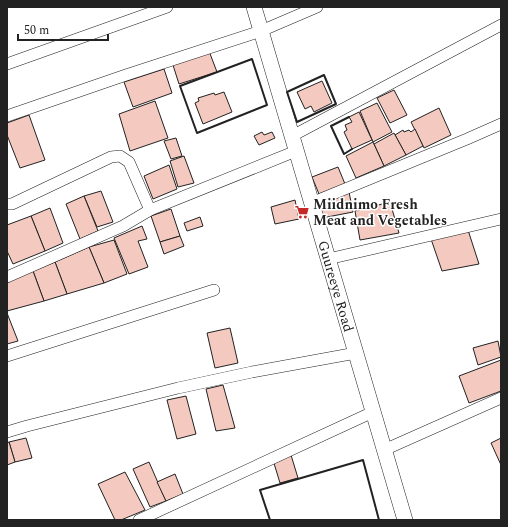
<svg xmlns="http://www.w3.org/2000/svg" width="508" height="527" viewBox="0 0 508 527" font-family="Spectral,serif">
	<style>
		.building { fill: #f3c9c0; stroke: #222 }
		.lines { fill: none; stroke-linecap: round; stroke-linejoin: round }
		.street-casing { stroke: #222; stroke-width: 12 }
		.secondary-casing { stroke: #222; stroke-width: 16 }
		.street { stroke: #fff; stroke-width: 11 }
		.secondary { stroke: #fff; stroke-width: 15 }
		.wall { stroke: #222; stroke-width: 2 }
		.labels { text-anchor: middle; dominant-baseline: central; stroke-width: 3; stroke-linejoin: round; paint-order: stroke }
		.poi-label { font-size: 14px; font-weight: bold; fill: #222; stroke: #fff; text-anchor: start }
		.street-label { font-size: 14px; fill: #222; stroke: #fff }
	</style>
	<rect width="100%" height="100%" fill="#fff"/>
	<g class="building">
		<polygon points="209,51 217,72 179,84 172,62"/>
		<polygon points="164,69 172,93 133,107 124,82"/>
		<polygon points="322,81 332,103 314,112 311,106 305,109 297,92"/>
		<polygon points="394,90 407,115 390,123 377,98"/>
		<polygon points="224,92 232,112 203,124 195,103 199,101 198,98 214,93 215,95"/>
		<polygon points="155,101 168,138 130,151 119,114"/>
		<polygon points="377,103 392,132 373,142 360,111"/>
		<polygon points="439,108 451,135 424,148 411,122"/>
		<polygon points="359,112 372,140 352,149 344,132 347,130 345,125 352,122 349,117"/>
		<polygon points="29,115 45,160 20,168 7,135 7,123"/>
		<polygon points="415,129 423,146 406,155 395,135 403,130 404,132 409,130 411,132"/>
		<polygon points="262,132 264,135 272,132 275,138 259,145 254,136"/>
		<polygon points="394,133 406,155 384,166 374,144"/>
		<polygon points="176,138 182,156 171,159 164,141"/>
		<polygon points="373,142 384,166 356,178 346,156"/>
		<polygon points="184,156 194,183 178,187 170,161"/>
		<polygon points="169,165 177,189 153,199 144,176"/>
		<polygon points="338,167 345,184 319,194 312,177"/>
		<polygon points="101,191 113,222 97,227 84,196"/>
		<polygon points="349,192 353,212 322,218 318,203"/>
		<polygon points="84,196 98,231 80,239 66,204"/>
		<polygon points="295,200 299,219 275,224 271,207"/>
		<polygon points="390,202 399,233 360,240 355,211"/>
		<polygon points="50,208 63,243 45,251 31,216"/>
		<polygon points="171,209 180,236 160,242 151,216"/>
		<polygon points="31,216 45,251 13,264 7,251 7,225"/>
		<polygon points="200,217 203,226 187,231 184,223"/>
		<polygon points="142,226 147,239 138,241 148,267 129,274 114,238"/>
		<polygon points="468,230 479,264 442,271 431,239"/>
		<polygon points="180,236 184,246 164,254 160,242"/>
		<polygon points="114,240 127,274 104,283 89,247"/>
		<polygon points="89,247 104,283 67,294 55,262"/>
		<polygon points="55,262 67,294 44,301 33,271"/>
		<polygon points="33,271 44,301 7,311 7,281"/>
		<polygon points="7,313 18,341 7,344"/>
		<polygon points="230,328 238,363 215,368 207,333"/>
		<polygon points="498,341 501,357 478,365 473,348"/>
		<polygon points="501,360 501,391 469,403 459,376"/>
		<polygon points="223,385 235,428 216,431 206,389"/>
		<polygon points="186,396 196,434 177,439 167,400"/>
		<polygon points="26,438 32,458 15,462 9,442"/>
		<polygon points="501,438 501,465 491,443"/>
		<polygon points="9,442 15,462 7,465 7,443"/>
		<polygon points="291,455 298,478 280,483 273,460"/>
		<polygon points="149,462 166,501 150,507 133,469"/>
		<polygon points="125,472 145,510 121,520 115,520 98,484"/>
		<polygon points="175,474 183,494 166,501 157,482"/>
	</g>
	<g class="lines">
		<defs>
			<g id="street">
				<polyline points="7,64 167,7"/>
				<polyline points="7,116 126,75 261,31 317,7"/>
				<polyline points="292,136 501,25"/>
				<polyline points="311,203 467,139 501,124"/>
				<polyline points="7,204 12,204 111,157 120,156 129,162 150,210"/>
				<polyline points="328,259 501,219"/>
				<polyline points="7,277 123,226 150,210 296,151"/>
				<polyline points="7,356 214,290"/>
				<polyline points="7,432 27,426 178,388 252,372 356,353"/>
				<polyline points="384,450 501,398"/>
				<polyline points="139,520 373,412"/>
			</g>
			<g id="secondary">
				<path id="s1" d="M254,7L405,520"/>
			</g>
		</defs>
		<use href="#street" class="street-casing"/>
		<use href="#secondary" class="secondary-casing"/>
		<use href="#street" class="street"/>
		<use href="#secondary" class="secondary"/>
		<g class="wall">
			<polygon points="252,59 267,105 197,133 180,86"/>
			<polygon points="324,75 336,104 297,122 287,92"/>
			<polyline points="349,117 331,126 344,154 352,149"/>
			<polyline points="270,520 260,490 363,460 379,520"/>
		</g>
	</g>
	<defs>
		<symbol id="supermarket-bare" viewBox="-9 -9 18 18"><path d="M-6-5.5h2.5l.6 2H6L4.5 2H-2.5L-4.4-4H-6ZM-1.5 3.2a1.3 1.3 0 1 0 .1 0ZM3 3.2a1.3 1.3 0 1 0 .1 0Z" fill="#c62828" stroke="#fff" stroke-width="2.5" paint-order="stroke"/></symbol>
	</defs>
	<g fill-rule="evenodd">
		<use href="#supermarket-bare" x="292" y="202" width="20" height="20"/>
	</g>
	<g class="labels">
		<g class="poi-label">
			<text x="313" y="204">Miidnimo Fresh<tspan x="313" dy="16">Meat and Vegetables</tspan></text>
		</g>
		<g class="street-label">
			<text stroke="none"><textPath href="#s1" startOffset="291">Guureeye Road</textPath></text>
		</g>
	</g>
	<rect width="508" height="527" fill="none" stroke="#222222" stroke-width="16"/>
	<path d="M18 34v6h90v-6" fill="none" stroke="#222222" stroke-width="2"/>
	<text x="24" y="34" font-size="12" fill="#222222" stroke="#ffffff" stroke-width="3" paint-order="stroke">50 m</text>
</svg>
